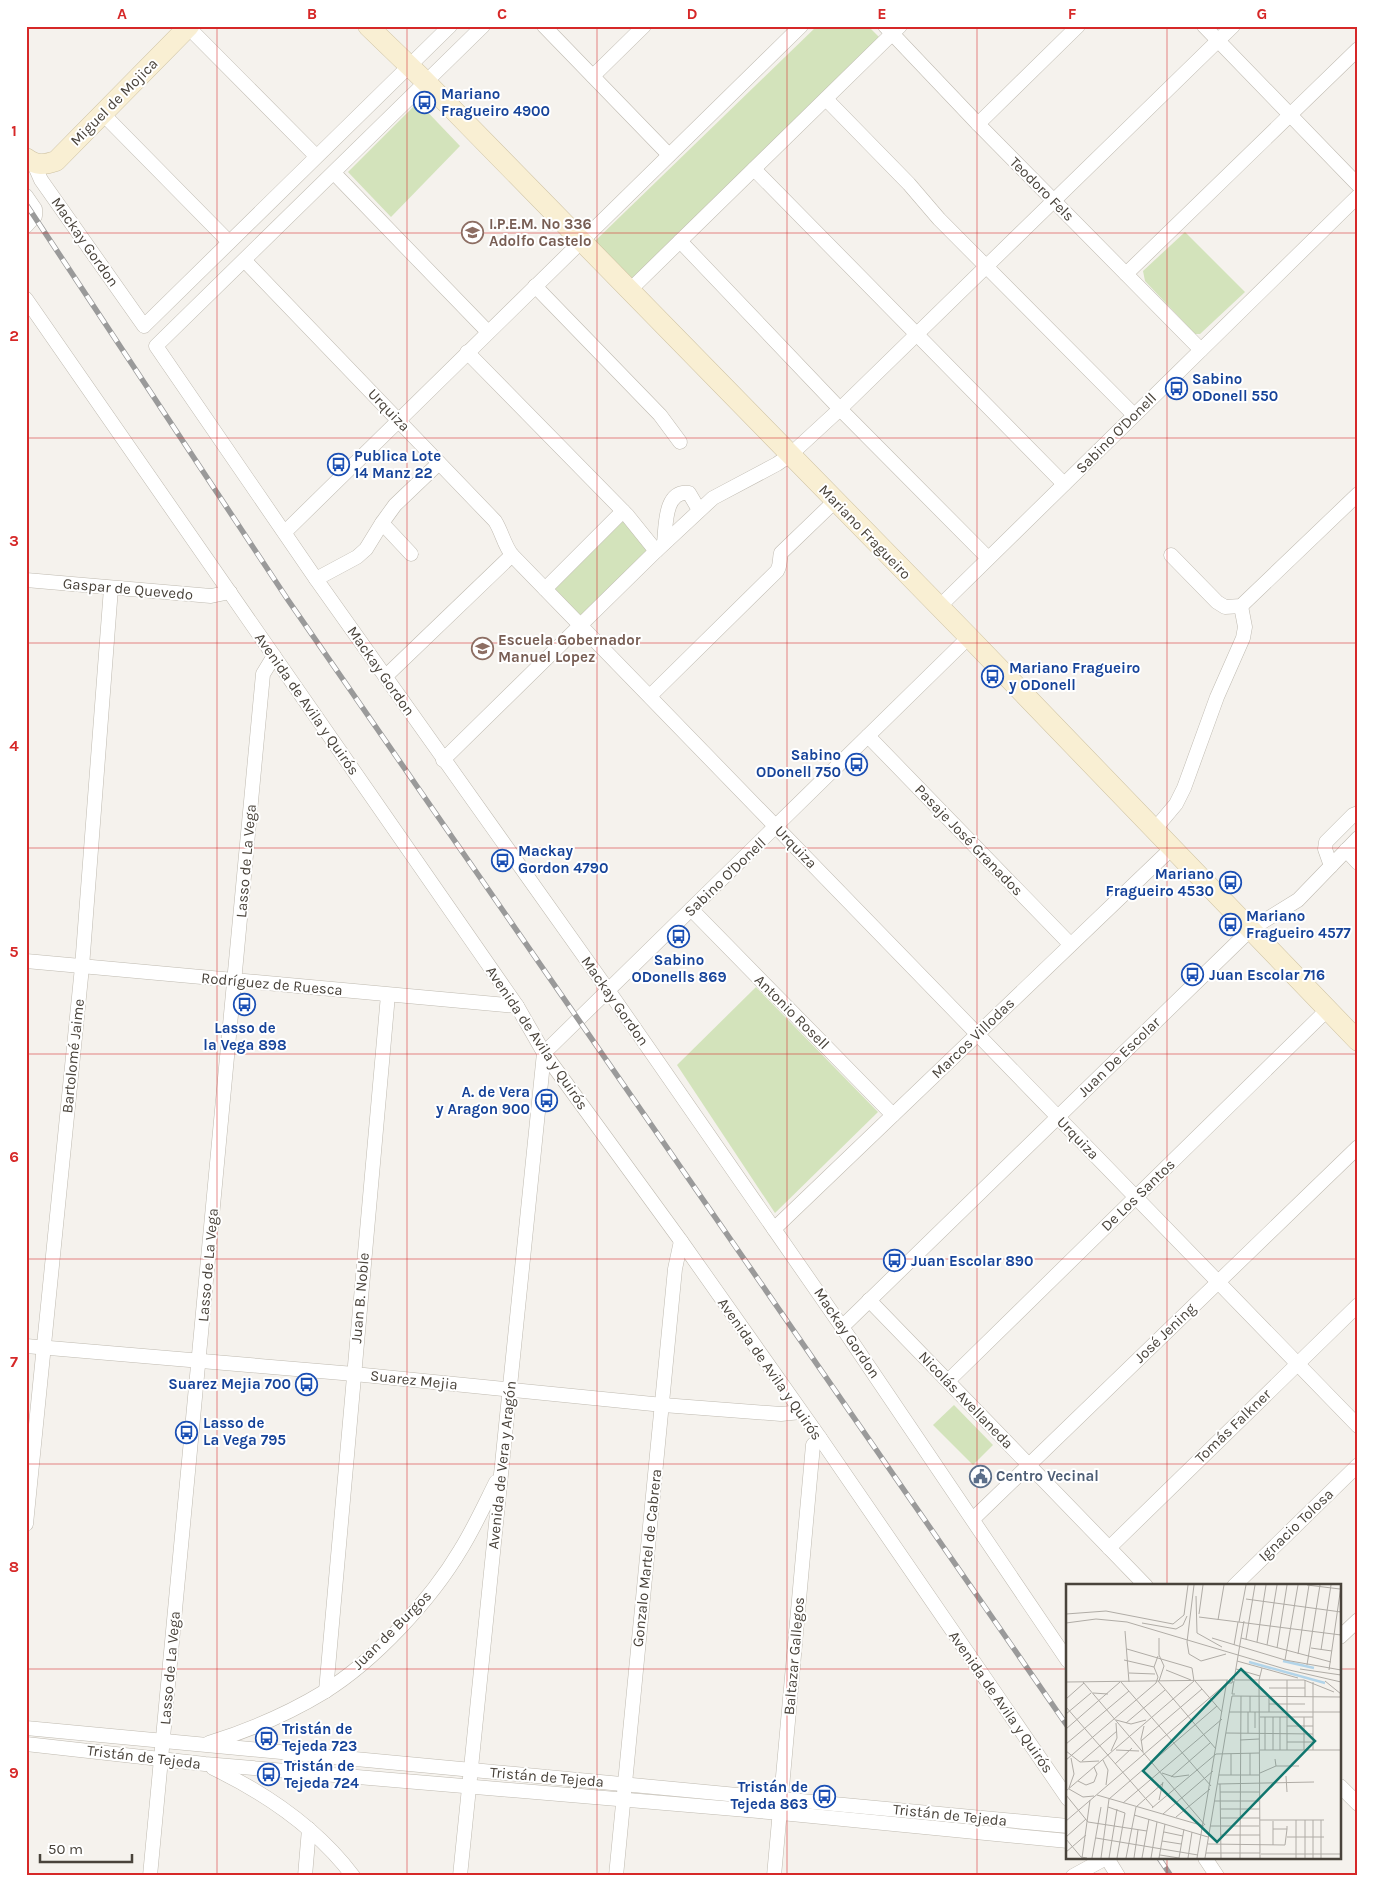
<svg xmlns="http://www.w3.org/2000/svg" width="1384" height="1902" viewBox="0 0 1384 1902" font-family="Karla,sans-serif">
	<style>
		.park { fill: #d3e3bb }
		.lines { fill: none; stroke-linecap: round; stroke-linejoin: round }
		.street-casing { stroke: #bfbab0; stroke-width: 15 }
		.secondary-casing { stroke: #cec2a2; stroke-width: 21 }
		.street { stroke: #fff; stroke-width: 14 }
		.secondary { stroke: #f9efd3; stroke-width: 20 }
		.rail-casing { stroke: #9a9a9a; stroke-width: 5.5 }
		.rail { stroke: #fff; stroke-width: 4; stroke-dasharray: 11; stroke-linecap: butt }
		.grid { fill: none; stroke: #d62828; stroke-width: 1; stroke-opacity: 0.55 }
		.labels { text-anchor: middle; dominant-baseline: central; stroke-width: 4; stroke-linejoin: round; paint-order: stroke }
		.transit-label { font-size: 15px; font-weight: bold; fill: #164399; stroke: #fff; text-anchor: start }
		.street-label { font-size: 15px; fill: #49433b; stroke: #fff }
		.education-label { font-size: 15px; font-weight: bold; fill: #785e54; stroke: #fff; text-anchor: start }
		.service-label { font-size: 15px; font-weight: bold; fill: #4e5e75; stroke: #fff; text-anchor: start }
		.inset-river { fill: none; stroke: #b2d4e9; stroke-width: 2.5 }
		.inset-road { fill: none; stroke: #b0aca6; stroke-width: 1 }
		.view { fill: #0f766e; fill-opacity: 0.15; stroke: #0f766e; stroke-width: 2.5 }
		.inset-edge { fill: none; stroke: #49433b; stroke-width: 2.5 }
		.neatline { fill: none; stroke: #d62828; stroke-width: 2 }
		.grid-label { font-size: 16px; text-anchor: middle; font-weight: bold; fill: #d62828 }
	</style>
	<rect width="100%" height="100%" fill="#f5f2ed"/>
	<g class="park">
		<polygon points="817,26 868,26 881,39 632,279 595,241"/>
		<polygon points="418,102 460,146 391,217 348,172"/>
		<polygon points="1185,232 1245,292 1200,334 1195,334 1145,281 1143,271"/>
		<polygon points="624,519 648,550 584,615 575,614 552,590"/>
		<polygon points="756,987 878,1112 775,1213 677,1065"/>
		<polygon points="954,1405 993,1445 973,1465 933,1425"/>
	</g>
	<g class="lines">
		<defs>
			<g id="street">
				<polyline points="483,26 156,346 316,579 608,990 842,1327 1068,1661"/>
				<polyline points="544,26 669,155"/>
				<polyline points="885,26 978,124 1201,350"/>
				<polyline points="1204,26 1358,185"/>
				<polyline points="188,27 316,156"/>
				<polyline points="593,76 644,26"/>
				<polyline points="826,99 909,184 939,219 1134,415"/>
				<polyline points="102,113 229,242"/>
				<polyline points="978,124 1078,26"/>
				<polyline points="34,164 41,180 144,326 450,26"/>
				<polyline points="754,169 1064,484"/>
				<polyline points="334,173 488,332"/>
				<polyline points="26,196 35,209 35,216 26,226"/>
				<polyline points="680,241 840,409 988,558"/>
				<path d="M245,261L495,521C502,532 504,545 512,555L1358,1426"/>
				<polyline points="1126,274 1358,49"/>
				<polyline points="535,286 660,415 680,442"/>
				<polyline points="629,291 900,26"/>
				<polyline points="26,299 517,1006 544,1053 681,1241 820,1438 1068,1799"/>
				<polyline points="467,352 627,515 656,551"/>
				<polyline points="382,523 411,554"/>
				<polyline points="285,532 801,26"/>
				<path d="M664,543C666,526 664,490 689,493L699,510"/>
				<polyline points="1171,555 1217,602 1225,607 1241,606 1358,494"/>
				<polyline points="316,579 357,557 366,549 382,523 395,505 439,463"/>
				<polyline points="26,580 211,596 230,592"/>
				<polyline points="545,589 623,511"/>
				<polyline points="939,607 1358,196"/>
				<polyline points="386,676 512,555"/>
				<path d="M650,696L777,571C781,565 779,560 781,553L835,501"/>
				<polyline points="868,736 1070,944"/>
				<polyline points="443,760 656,551 713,498 777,464 790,455 840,409 1233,26"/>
				<polyline points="1155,829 1176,804 1184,788 1217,697 1243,638 1245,627 1241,606"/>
				<polyline points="1346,850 1358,863"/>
				<polyline points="1331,866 1325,849 1326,842 1353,815 1358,813"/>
				<polyline points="691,909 893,1115"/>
				<polyline points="26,961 517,1006"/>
				<polyline points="544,1053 969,637"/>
				<polyline points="774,1229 1173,847"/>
				<polyline points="869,1300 1146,1586"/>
				<polyline points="842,1327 1251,929 1298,900 1358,838"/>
				<polyline points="26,1346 354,1374 663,1405 781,1414 801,1412"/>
				<polyline points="948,1381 1327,1010"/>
				<polyline points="973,1519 1358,1147"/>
				<polyline points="26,1524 82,967 111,588"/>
				<polyline points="1109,1548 1358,1305"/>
				<polyline points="1234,1586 1358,1465"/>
				<polyline points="1340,1637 1358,1620"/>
				<polyline points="326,1691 388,995"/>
				<polyline points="26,1728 1068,1826"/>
				<path d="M209,1743C250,1730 288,1714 324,1692C374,1661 431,1600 461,1549C474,1528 485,1504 496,1482"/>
				<polyline points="26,1744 205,1764 781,1813 1068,1841"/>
				<path d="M213,1768C267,1794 316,1827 353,1876"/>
				<polyline points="1340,1786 1358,1804"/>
				<polyline points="1107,1858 1118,1876"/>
				<polyline points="1205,1858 1217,1876"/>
				<polyline points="150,1876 263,674 274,656"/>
				<polyline points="305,1876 309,1829"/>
				<polyline points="460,1876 544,1053"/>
				<polyline points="616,1876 675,1269 681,1241"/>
				<polyline points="774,1876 813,1445 820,1438"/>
				<polyline points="1073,1876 1106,1858"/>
			</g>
			<g id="secondary">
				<polyline points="368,26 426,82 969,637 1358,1041"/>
				<path d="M26,158C37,166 44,165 56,161L189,26"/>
			</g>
		</defs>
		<use href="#street" class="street-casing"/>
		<use href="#secondary" class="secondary-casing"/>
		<use href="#street" class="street"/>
		<use href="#secondary" class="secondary"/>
		<defs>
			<g id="rail">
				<polyline points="26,204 288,600 1068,1727"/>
				<polyline points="1159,1858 1171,1876"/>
			</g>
		</defs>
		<use href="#rail" class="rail-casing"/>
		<use href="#rail" class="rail"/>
	</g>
	<path class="grid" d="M217,26V1876M407,26V1876M597,26V1876M787,26V1876M977,26V1876M1167,26V1586M26,233H1358M26,438H1358M26,643H1358M26,848H1358M26,1054H1358M26,1259H1358M26,1464H1358M26,1669H1068M1340,1669H1358M1167,1858V1876"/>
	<defs>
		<symbol id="bus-ring" viewBox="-11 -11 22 22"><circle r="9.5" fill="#fff" stroke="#1a4fb4" stroke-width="1.5"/><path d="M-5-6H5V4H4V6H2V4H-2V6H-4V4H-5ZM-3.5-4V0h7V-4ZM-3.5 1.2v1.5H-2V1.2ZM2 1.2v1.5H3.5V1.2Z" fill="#1a4fb4"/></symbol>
		<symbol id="school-ring" viewBox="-11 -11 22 22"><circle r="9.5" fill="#fff" stroke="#8d6e63" stroke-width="1.5"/><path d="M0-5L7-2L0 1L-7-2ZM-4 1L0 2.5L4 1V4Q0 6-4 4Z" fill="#8d6e63"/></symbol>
		<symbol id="civic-ring" viewBox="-11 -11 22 22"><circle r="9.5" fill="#fff" stroke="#5c6f8a" stroke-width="1.5"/><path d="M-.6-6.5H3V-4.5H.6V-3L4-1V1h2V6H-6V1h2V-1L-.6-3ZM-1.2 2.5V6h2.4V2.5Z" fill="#5c6f8a"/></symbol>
	</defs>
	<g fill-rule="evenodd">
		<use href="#bus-ring" x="412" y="90" width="25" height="25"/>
		<use href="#school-ring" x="460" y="220" width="25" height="25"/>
		<use href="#bus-ring" x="1164" y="376" width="25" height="25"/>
		<use href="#bus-ring" x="326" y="452" width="25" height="25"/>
		<use href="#school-ring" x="470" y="636" width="25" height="25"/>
		<use href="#bus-ring" x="980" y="664" width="25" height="25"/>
		<use href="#bus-ring" x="844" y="752" width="25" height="25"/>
		<use href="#bus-ring" x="490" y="848" width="25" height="25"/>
		<use href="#bus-ring" x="1218" y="870" width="25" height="25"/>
		<use href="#bus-ring" x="1218" y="912" width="25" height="25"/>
		<use href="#bus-ring" x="666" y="924" width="25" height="25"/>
		<use href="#bus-ring" x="1180" y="962" width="25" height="25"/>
		<use href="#bus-ring" x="232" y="992" width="25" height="25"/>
		<use href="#bus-ring" x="534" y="1088" width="25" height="25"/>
		<use href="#bus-ring" x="882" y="1248" width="25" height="25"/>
		<use href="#bus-ring" x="294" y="1372" width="25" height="25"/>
		<use href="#bus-ring" x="174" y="1420" width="25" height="25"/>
		<use href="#civic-ring" x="968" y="1464" width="25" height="25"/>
		<use href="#bus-ring" x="254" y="1726" width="25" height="25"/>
		<use href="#bus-ring" x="256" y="1762" width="25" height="25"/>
		<use href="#bus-ring" x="812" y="1784" width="25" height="25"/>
	</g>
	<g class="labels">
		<g class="transit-label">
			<text x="441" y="94">Mariano<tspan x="441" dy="17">Fragueiro 4900</tspan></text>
			<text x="1192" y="379">Sabino<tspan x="1192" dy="17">ODonell 550</tspan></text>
			<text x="354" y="456">Publica Lote<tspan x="354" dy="17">14 Manz 22</tspan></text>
			<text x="1009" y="668">Mariano Fragueiro<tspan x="1009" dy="17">y ODonell</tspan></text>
			<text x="841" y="755" text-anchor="end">Sabino<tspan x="841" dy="17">ODonell 750</tspan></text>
			<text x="518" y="851">Mackay<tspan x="518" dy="17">Gordon 4790</tspan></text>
			<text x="1214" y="874" text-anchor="end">Mariano<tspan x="1214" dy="17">Fragueiro 4530</tspan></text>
			<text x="1246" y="916">Mariano<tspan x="1246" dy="17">Fragueiro 4577</tspan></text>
			<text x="679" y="960" text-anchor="middle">Sabino<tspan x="679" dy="17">ODonells 869</tspan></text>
			<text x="1209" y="975">Juan Escolar 716</text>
			<text x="245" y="1028" text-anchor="middle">Lasso de<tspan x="245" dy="17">la Vega 898</tspan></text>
			<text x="530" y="1092" text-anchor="end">A. de Vera<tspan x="530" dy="17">y Aragon 900</tspan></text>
			<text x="911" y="1261">Juan Escolar 890</text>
			<text x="291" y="1384" text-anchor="end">Suarez Mejia 700</text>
			<text x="203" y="1423">Lasso de<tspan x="203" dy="17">La Vega 795</tspan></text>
			<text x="282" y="1729">Tristán de<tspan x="282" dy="17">Tejeda 723</tspan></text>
			<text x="284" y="1766">Tristán de<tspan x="284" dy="17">Tejeda 724</tspan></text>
			<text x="808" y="1787" text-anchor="end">Tristán de<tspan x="808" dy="17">Tejeda 863</tspan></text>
		</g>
		<g class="street-label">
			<text transform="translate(114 102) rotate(-45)">Miguel de Mojica</text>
			<text transform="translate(1042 189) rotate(45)">Teodoro Fels</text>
			<text transform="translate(85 242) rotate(55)">Mackay Gordon</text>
			<text transform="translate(389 410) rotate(46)">Urquiza</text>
			<text transform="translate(1116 433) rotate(-45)">Sabino O'Donell</text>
			<text transform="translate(865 532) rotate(46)">Mariano Fragueiro</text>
			<text transform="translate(128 589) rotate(5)">Gaspar de Quevedo</text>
			<text transform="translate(381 671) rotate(55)">Mackay Gordon</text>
			<text transform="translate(307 704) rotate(55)">Avenida de Avila y Quirós</text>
			<text transform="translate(969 840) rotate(46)">Pasaje José Granados</text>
			<text transform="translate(796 847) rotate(46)">Urquiza</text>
			<text transform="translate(246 861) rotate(-85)">Lasso de La Vega</text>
			<text transform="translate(725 877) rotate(-44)">Sabino O'Donell</text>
			<text transform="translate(272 984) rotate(5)">Rodríguez de Ruesca</text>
			<text transform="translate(615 1001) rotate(55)">Mackay Gordon</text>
			<text transform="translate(792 1012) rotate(45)">Antonio Rosell</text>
			<text transform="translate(537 1038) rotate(56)">Avenida de Avila y Quirós</text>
			<text transform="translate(973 1038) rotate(-44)">Marcos Villodas</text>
			<text transform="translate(73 1056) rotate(-84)">Bartolomé Jaime</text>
			<text transform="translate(1119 1057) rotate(-44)">Juan De Escolar</text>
			<text transform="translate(1078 1138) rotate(46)">Urquiza</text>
			<text transform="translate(1138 1195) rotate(-44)">De Los Santos</text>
			<text transform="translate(208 1265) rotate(-85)">Lasso de La Vega</text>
			<text transform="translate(360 1298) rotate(-85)">Juan B. Noble</text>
			<text transform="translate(847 1333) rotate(56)">Mackay Gordon</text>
			<text transform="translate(1165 1333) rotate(-44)">José Jening</text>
			<text transform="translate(770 1369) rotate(55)">Avenida de Avila y Quirós</text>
			<text transform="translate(414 1380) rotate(6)">Suarez Mejia</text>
			<text transform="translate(966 1400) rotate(46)">Nicolás Avellaneda</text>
			<text transform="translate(1233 1426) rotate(-44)">Tomás Falkner</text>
			<text transform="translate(502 1465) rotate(-84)">Avenida de Vera y Aragón</text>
			<text transform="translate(1296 1525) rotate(-44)">Ignacio Tolosa</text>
			<text transform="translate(647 1558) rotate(-84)">Gonzalo Martel de Cabrera</text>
			<text transform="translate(392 1630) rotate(-45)">Juan de Burgos</text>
			<text transform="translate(794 1656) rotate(-85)">Baltazar Gallegos</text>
			<text transform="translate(170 1668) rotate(-85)">Lasso de La Vega</text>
			<text transform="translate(1001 1702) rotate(55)">Avenida de Avila y Quirós</text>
			<text transform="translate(144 1757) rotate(7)">Tristán de Tejeda</text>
			<text transform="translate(547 1777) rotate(5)">Tristán de Tejeda</text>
			<text transform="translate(950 1815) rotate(6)">Tristán de Tejeda</text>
		</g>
		<g class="education-label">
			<text x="489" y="224">I.P.E.M. No 336<tspan x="489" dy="17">Adolfo Castelo</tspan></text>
			<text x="498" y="640">Escuela Gobernador<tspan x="498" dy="17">Manuel Lopez</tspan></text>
		</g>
		<g class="service-label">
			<text x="996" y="1476">Centro Vecinal</text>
		</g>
	</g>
	<g transform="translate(1066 1584)">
		<rect width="275" height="275" fill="#f5f2ed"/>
		<path class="inset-river" d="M217,77L248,84M183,78L259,99"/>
		<path class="inset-road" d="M128,1L121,58L123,70L135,77L160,70M241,1L274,5M130,12L131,49L156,63M180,15L275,28M0,30L40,27L107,40L118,31L122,1M133,30L137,1M133,33L275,51M152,36L158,1M178,37L175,54L265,78M173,38L180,1M0,39L30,35L61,38L219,85L275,98M76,39L110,45L117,41L121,32M59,47L63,98M146,54L219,76L275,86M175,54L168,96H193L194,274M180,55L189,1M191,58L200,1M168,61L172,38M201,61L211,1M211,64L221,1M245,64L266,67M61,65L126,84L128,97M255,66L265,1M232,70L243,1M92,72L88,83L92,93M58,76L88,83M219,76L232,1M171,77L232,94M241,81L254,1M196,84L193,96H238L268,108M170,85L194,92M234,85L275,91M100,86L125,96M263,86L275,2M63,89L89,90M221,96V166M239,96V113M92,97L150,165M93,97L98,82L93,71V54M129,97L156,128M168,97L166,110H169M259,97L275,110M0,98L162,96M17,98L139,241M55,98L145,202M247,98V166M203,104H239M27,109L42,110M184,112V128M203,112V128M0,115L18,99M203,120H239M0,123L87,223M163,128H275M0,130L25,109M194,133H247M199,133V166M207,133V166M214,133V166M50,136L65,140L80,136M60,139L99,106M221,142H247M189,144V128M0,145L54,98M160,149L247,150M182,149V128M174,156L193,155M75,157L136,105M221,158H247M0,160L63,107M50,166L73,167M194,166H275M238,166V133M0,167L14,178L33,177M45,167L51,154L50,139M77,168L75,155L78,142M184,169V191M150,170L193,169M165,170V191M209,175L210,182H233M0,176L90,99L92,93M37,176L42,186L40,201M16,177L51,147M49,180L66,164M96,189L108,193L123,191M194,189L210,182M153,191H194M220,192L221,208M105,193L144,159M12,197L20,201L28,198L31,190L28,183M152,200L248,198M154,200L155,274M3,204L8,190L5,174M3,205L17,213L28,212M0,207L128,97M154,208H194M0,211L22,238L81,247M31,211L138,242M93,216L97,198M149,217H193M57,219L156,135M42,223L59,229L51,274M86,224L150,170M155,225H194M97,230L147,187M68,231L142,253M110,233L144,205M155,234H194M194,236H258M230,236V274M239,236V274M247,236V274M255,236V274M0,237L161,99H166L167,94M207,237V261M144,242H193M207,245H221V242M98,248L117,252M155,251H194M0,253L20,235M221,253H258M30,254L132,271M0,255L15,273L21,274M96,257L115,260M142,260L219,261L221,245M0,268L20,251M140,269H194M195,270H275M94,271L113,274L118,245M16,274L24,216M26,274L35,223M35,274L43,215L151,122M43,274L51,225M60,274L70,223L97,199M68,274L72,246M76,274L83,235M85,274L91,238M93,274L99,240M122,274L126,248M131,274L161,96M139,274L166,112L275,113M174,274L175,112"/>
		<path class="view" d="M175,85L249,157L151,258L77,187Z"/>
		<rect width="275" height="275" class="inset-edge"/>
	</g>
	<rect width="1384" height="1902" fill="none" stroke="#ffffff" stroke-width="55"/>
	<path d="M40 1854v8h92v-8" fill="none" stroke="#49433b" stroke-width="2.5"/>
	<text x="48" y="1854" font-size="15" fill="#49433b" stroke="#ffffff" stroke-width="4" paint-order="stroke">50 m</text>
	<rect x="28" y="28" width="1328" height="1846" class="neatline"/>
	<g class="grid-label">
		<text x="122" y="19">A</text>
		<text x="312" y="19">B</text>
		<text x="502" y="19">C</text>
		<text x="692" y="19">D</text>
		<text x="882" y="19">E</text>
		<text x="1072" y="19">F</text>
		<text x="1262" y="19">G</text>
		<text x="14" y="136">1</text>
		<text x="14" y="341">2</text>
		<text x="14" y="546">3</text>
		<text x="14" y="751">4</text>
		<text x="14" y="957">5</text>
		<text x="14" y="1162">6</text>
		<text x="14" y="1367">7</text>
		<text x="14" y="1572">8</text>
		<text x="14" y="1778">9</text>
	</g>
</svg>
